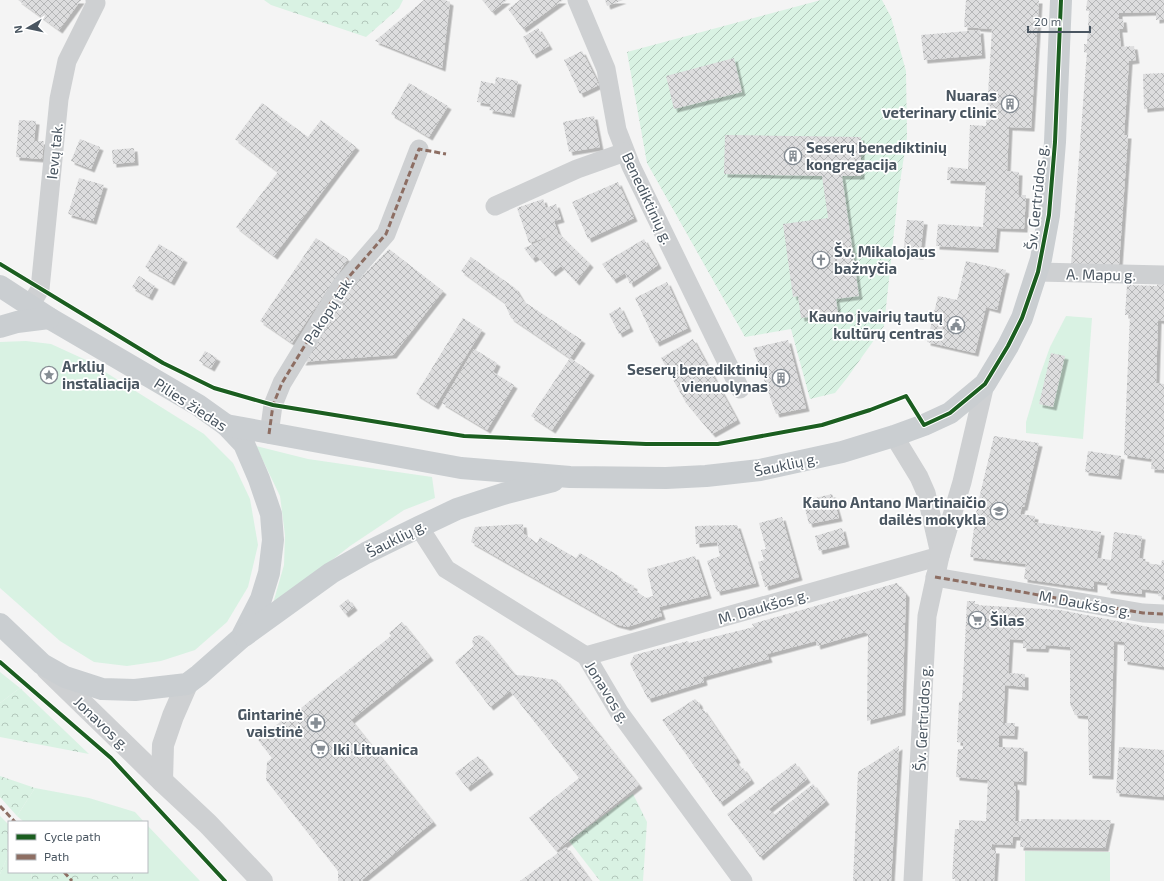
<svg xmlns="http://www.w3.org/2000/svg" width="1164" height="881" viewBox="0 0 1164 881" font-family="'Exo 2',sans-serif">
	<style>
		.grass { fill: #d9f2e3 }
		.forest { fill: url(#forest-crowns) }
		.garden { fill: url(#garden-furrows) }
		.building { fill: url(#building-cross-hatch); filter: url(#shadow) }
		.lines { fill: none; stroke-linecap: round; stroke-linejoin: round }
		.minor { stroke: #ced0d2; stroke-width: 19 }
		.tertiary { stroke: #ced0d2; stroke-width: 22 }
		.primary { stroke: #caced1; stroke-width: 22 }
		.quiet { stroke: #8d6e63; stroke-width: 3; stroke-dasharray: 6 3; stroke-linecap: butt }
		.cycleway-casing { stroke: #fff; stroke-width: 6 }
		.cycleway { stroke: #1b5e20; stroke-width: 4 }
		.labels { text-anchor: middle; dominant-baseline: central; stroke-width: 3.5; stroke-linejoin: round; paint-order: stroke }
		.poi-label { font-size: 15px; font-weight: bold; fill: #4a5661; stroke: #fff; text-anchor: end }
		.street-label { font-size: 15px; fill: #4a5661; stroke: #fff }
	</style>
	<defs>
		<pattern id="forest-crowns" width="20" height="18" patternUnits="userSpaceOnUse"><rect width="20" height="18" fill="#d9f2e3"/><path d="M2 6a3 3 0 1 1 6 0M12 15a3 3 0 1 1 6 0" fill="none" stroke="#b2c7bb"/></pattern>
		<pattern id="garden-furrows" width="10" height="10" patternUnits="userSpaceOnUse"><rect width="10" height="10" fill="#d9f2e3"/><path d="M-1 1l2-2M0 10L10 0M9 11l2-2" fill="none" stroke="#b2c7bb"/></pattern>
		<pattern id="building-cross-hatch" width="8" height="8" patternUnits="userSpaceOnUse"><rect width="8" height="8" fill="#ddddde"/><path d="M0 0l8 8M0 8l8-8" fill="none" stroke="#b5b6b7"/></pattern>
		<filter id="shadow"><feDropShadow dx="3.5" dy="3.5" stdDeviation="0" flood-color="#0004"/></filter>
	</defs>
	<rect width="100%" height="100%" fill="#f4f4f4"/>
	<g class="grass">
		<polygon points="1066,316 1092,318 1083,439 1026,433 1026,422 1040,375 1050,347"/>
		<polygon points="26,341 51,344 86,360 204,434 233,463 250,499 258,545 248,587 227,622 195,650 161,661 127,666 94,662 60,641 0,588 0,342"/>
		<polygon points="256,446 308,459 432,477 435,498 404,510 350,546 272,607 284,565 285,535 280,496"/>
		<polygon points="0,672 20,688 0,703"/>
		<polygon points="35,788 89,798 135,812 144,822 24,822 17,816"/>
		<polygon points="147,825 200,881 135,881 131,872 147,872"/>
		<polygon points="9,840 9,872 32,872 31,881 0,881 0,874 7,858"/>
		<polygon points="1025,851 1110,852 1110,881 1025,881"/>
	</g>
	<g class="forest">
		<polygon points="264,0 403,0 399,8 366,37 271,5"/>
		<polygon points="20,688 89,754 0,737 0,703"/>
		<polygon points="0,776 35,788 17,816 0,797"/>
		<polygon points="633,794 647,822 643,881 600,881 569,841"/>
		<polygon points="0,816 9,825 7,858 0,874"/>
		<polygon points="32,872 131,872 135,881 31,881"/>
	</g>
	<polygon class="garden" points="821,0 882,0 891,17 906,71 907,137 898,195 884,326 847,378 835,393 810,399 791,329 745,337 647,163 627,52"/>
	<g class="building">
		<polygon points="18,0 81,0 59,30"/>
		<polygon points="424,0 445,0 450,2 442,68 375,41"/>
		<polygon points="482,0 507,0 492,12"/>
		<polygon points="520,0 563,0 523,29 508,9"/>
		<polygon points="605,0 623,0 607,6"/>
		<polygon points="966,0 1039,0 1031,128 1009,127 1007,171 1019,172 1018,195 1026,195 1024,229 997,228 995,249 936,246 938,224 983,227 986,182 947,180 948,167 968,169 970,125 986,126 992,29 964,27"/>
		<polygon points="1089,0 1164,0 1164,19 1156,20 1156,12 1119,13 1119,19 1123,19 1124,29 1119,29 1121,47 1134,46 1136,60 1129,61 1124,135 1128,135 1119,265 1071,264 1086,64 1087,53 1084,52 1084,44 1087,44 1089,11 1086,11 1087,1"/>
		<polygon points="538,28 549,46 533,55 523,37"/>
		<polygon points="980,30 982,55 924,60 921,35"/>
		<polygon points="582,51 599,85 580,94 564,60"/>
		<polygon points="734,58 742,92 674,109 666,76"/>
		<polygon points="1164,73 1164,107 1144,109 1143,74"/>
		<polygon points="496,77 518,81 511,114 489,110 491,104 477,102 481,81 495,84"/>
		<polygon points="409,83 448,106 429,137 391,114"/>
		<polygon points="262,103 308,137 321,120 356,147 274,256 236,227 278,172 235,139"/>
		<polygon points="594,116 600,147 569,152 563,122"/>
		<polygon points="19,120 36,121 34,141 44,141 42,159 16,157"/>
		<polygon points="725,135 861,137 861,176 842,176 859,296 836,299 838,313 801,318 798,296 793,297 783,224 828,218 822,176 724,174"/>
		<polygon points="80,139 100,147 91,169 71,161"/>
		<polygon points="134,148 135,162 113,164 112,150"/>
		<polygon points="79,178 104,185 93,221 68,214"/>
		<polygon points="618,182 634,218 588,239 572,202"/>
		<polygon points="543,199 546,208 556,204 561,219 554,221 558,233 590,264 576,282 561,266 552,273 537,256 532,259 524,248 554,235 529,243 517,208"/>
		<polygon points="907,220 924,221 920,256 903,254"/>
		<polygon points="316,238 348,259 292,343 260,321"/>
		<polygon points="644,239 658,265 630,284 625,273 613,280 602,264"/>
		<polygon points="159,244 184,259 171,282 145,267"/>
		<polygon points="389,249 443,291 393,355 302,362 341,297"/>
		<polygon points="471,257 515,288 523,301 582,340 570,358 591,372 552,430 531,416 570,358 511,318 504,302 461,271"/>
		<polygon points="966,261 1006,270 997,310 986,307 975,353 927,342 938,296 957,300"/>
		<polygon points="139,276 155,286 149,297 132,287"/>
		<polygon points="1157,280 1164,281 1164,321 1158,320 1156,383 1164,384 1164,470 1151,469 1152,459 1124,455 1130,315 1125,315 1127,285 1157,286"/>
		<polygon points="667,282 688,328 656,343 635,298"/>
		<polygon points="620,307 630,328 619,334 609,314"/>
		<polygon points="463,318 482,330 435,406 416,394"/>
		<polygon points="693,339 737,420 712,434 686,403 661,358"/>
		<polygon points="788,340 806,408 776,414 753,348"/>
		<polygon points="474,349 497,363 493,372 514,385 487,430 442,403"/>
		<polygon points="205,351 217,358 211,368 199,361"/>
		<polygon points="1051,353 1065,356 1053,407 1039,404"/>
		<polygon points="994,436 1039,443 1024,507 1022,507 1020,514 1035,516 1034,522 1101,532 1097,558 1111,560 1114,532 1142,536 1139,558 1146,559 1145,563 1161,565 1162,560 1164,560 1164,597 1158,596 1159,591 1142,589 1142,594 1107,590 1108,583 1094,581 1094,589 1024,579 1026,564 970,557 977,507"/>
		<polygon points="1088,451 1121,456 1118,476 1085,472"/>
		<polygon points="832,494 839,518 809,524 803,501"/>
		<polygon points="782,517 799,577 765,587 758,562 764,560 761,550 766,549 759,523"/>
		<polygon points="523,524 524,534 537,543 540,537 576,558 580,553 619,576 618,578 634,586 633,589 646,598 653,596 647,569 695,556 708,595 659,607 662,616 627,627 615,624 471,542 475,527"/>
		<polygon points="737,525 756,583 717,592 707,561 720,556 717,542 696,544 695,526"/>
		<polygon points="842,528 846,544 819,551 815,536"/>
		<polygon points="897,583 906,594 902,712 867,721 868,634 865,632 817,646 816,641 767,654 769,659 703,677 704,682 648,699 630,664 634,655 688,641 689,643 754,627 752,624"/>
		<polygon points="348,599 354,607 345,614 339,606"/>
		<polygon points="967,601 975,601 975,605 1060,610 1164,630 1164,667 1124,661 1124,642 1114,641 1110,776 1089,775 1088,716 1075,715 1070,704 1070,647 1046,645 1045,649 1023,648 1023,640 1010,639 1008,673 1025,674 1025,687 1005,685 1003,723 1015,723 1014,736 999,735 999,747 1024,748 1023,782 1014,781 1014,786 1016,787 1015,821 1021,821 1021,819 1111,820 1105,848 1020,847 1021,837 1013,837 1012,845 992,844 992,850 996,850 994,881 955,881 955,879 952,879 955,829 959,829 959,820 986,821 988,780 956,777 958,749 963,749 963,743 957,742 959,702 962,701"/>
		<polygon points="402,622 430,657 351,720 433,822 362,880 363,881 338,881 338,871 266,780 267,762 272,758 258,740 285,718 286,720 391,636 389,633"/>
		<polygon points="479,635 484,637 515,675 529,676 556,680 639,785 556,851 529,818 579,778 510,691 490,707 455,662 474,646 472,642 474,637"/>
		<polygon points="695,699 699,703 700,708 701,710 703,709 737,759 735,761 741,769 743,768 751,780 720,803 662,720"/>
		<polygon points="899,746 891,881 853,881 858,772"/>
		<polygon points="1119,747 1164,750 1164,797 1116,793"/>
		<polygon points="478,756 490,771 467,788 455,773"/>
		<polygon points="795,763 807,779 769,809 774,815 813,784 826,801 760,857 727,814"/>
		<polygon points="566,847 591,881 520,881"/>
	</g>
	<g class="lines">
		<g class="minor">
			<polyline points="577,0 606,69 617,130 631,166 740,389"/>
			<polyline points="495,206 577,169 625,152"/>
			<polyline points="1038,272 1164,275"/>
			<polyline points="30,306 40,289 59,99 67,61 96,3 95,0"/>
			<polyline points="269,434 273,405 282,383 341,286 386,234 419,149"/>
			<polyline points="894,436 919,477 926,493 940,554"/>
			<polyline points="419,527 446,569 586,656 619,712 743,881"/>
			<polyline points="935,577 1143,613 1164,614"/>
			<polyline points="586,656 940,556"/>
			<polyline points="913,881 927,616 940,556 962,482 985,384"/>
		</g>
		<g class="tertiary">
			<polyline points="47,669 162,781 208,824 262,881"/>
			<polyline points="162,781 163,745 173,716 187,684"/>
		</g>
		<g class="primary">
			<polyline points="0,286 49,318 198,405 226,425 244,444 259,479 271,514 273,540 269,573 261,599 241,638 199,675 187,684 135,690 102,689 65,677 42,664 0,624"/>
			<polyline points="0,327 17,322 49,318"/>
			<polyline points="226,425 461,468 570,477 666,478 706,476 760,470 842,452 894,436 924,425 950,413 985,384 1008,346 1022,318 1041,259 1049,215 1055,142 1061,0"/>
			<polyline points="244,636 331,573 366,553 419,527 457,509 503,494 553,481"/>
		</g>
		<g class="quiet">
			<polyline points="269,434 273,405 282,383 341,286 386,234 419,149 446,154"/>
			<polyline points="935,577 1143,613 1164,614"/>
			<polyline points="0,806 15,822"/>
			<polyline points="64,872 72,881"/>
		</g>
		<defs>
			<g id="cycleway">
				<polyline points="0,264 163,363 214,388 273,405 464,436 646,444 718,444 822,425 870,410 906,396 924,425 950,413 985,384 1008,346 1022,318 1038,272 1049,215 1055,142 1061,0"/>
				<polyline points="0,662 111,758 225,881"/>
			</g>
		</defs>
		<use href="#cycleway" class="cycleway-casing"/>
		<use href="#cycleway" class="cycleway"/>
	</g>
	<defs>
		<symbol id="building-ring" viewBox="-11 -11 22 22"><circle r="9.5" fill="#fff" stroke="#868d94" stroke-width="1.5"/><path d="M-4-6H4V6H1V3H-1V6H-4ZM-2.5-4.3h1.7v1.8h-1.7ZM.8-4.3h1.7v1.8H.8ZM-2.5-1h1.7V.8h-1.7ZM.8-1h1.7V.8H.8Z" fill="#868d94"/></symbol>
		<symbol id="church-ring" viewBox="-11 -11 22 22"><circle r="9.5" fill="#fff" stroke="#868d94" stroke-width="1.5"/><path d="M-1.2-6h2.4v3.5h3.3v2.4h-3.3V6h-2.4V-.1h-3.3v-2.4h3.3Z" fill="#868d94"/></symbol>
		<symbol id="civic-ring" viewBox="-11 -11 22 22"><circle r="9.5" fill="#fff" stroke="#868d94" stroke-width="1.5"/><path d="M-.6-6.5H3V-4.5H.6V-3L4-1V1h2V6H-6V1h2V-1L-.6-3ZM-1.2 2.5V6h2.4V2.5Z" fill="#868d94"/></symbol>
		<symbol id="sight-ring" viewBox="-11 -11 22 22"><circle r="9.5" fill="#fff" stroke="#868d94" stroke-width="1.5"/><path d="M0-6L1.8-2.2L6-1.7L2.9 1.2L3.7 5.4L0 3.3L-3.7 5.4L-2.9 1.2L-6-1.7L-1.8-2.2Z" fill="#868d94"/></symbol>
		<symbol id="school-ring" viewBox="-11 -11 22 22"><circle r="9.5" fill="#fff" stroke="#868d94" stroke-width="1.5"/><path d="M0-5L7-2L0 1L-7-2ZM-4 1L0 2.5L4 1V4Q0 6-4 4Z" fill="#868d94"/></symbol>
		<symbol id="supermarket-ring" viewBox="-11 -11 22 22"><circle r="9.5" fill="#fff" stroke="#868d94" stroke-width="1.5"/><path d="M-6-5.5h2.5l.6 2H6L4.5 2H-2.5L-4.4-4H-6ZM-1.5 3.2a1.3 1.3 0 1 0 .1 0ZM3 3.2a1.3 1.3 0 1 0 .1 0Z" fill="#868d94"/></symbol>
		<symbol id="pharmacy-ring" viewBox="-11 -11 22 22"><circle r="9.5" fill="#fff" stroke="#868d94" stroke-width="1.5"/><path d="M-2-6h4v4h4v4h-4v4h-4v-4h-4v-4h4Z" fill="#868d94"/></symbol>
	</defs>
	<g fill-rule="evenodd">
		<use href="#building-ring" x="1000" y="94" width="20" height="20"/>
		<use href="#building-ring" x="783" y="146" width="20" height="20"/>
		<use href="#church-ring" x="811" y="250" width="20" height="20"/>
		<use href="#civic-ring" x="946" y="315" width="20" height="20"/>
		<use href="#sight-ring" x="39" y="365" width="20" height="20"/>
		<use href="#building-ring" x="771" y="368" width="20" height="20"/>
		<use href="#school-ring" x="989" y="501" width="20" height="20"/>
		<use href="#supermarket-ring" x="967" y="610" width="20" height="20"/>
		<use href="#pharmacy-ring" x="306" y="713" width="20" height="20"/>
		<use href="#supermarket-ring" x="310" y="739" width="20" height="20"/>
	</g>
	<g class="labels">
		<g class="poi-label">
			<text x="997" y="95">Nuaras<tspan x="997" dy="17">veterinary clinic</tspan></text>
			<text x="806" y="147" text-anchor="start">Seserų benediktinių<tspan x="806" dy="17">kongregacija</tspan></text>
			<text x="834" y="251" text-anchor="start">Šv. Mikalojaus<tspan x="834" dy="17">bažnyčia</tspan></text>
			<text x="943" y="316">Kauno įvairių tautų<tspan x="943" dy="17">kultūrų centras</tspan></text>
			<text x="62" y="366" text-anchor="start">Arklių<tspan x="62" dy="17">instaliacija</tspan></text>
			<text x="768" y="369">Seserų benediktinių<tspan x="768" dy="17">vienuolynas</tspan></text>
			<text x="986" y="502">Kauno Antano Martinaičio<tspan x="986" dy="17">dailės mokykla</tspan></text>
			<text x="990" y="620" text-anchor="start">Šilas</text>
			<text x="303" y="714">Gintarinė<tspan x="303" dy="17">vaistinė</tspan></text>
			<text x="333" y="749" text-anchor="start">Iki Lituanica</text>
		</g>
		<g class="street-label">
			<text transform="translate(54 151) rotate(-84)">Ievų tak.</text>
			<text transform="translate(1036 197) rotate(-84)">Šv. Gertrūdos g.</text>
			<text transform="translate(648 198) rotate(65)">Benediktinių g.</text>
			<text transform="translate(1101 274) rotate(1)">A. Mapu g.</text>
			<text transform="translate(328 310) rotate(-57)">Pakopų tak.</text>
			<text transform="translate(191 404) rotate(33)">Pilies žiedas</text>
			<text transform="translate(786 464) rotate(-12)">Šauklių g.</text>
			<text transform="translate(396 538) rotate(-27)">Šauklių g.</text>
			<text transform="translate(1085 603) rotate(10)">M. Daukšos g.</text>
			<text transform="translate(763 606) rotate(-16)">M. Daukšos g.</text>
			<text transform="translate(608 692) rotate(58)">Jonavos g.</text>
			<text transform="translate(922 718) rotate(-87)">Šv. Gertrūdos g.</text>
			<text transform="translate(102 723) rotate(44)">Jonavos g.</text>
		</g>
	</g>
	<rect x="8" y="821" width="140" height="52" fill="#ffffff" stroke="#b7bbc0"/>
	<rect x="16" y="834" width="20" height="6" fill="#1b5e20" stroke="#b7bbc0"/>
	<text x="44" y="841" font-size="12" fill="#4a5661">Cycle path</text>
	<rect x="16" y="854" width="20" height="6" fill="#8d6e63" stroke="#b7bbc0"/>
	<text x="44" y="861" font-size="12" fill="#4a5661">Path</text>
	<g transform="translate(28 28) rotate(261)" stroke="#ffffff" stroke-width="3" paint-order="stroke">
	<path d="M0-3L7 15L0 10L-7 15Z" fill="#4a5661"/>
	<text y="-6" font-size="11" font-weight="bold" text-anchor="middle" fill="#4a5661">N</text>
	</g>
	<path d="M1028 26v6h62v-6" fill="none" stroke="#4a5661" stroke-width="2"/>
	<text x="1034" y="26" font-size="12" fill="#4a5661" stroke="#ffffff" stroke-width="3" paint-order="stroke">20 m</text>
</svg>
